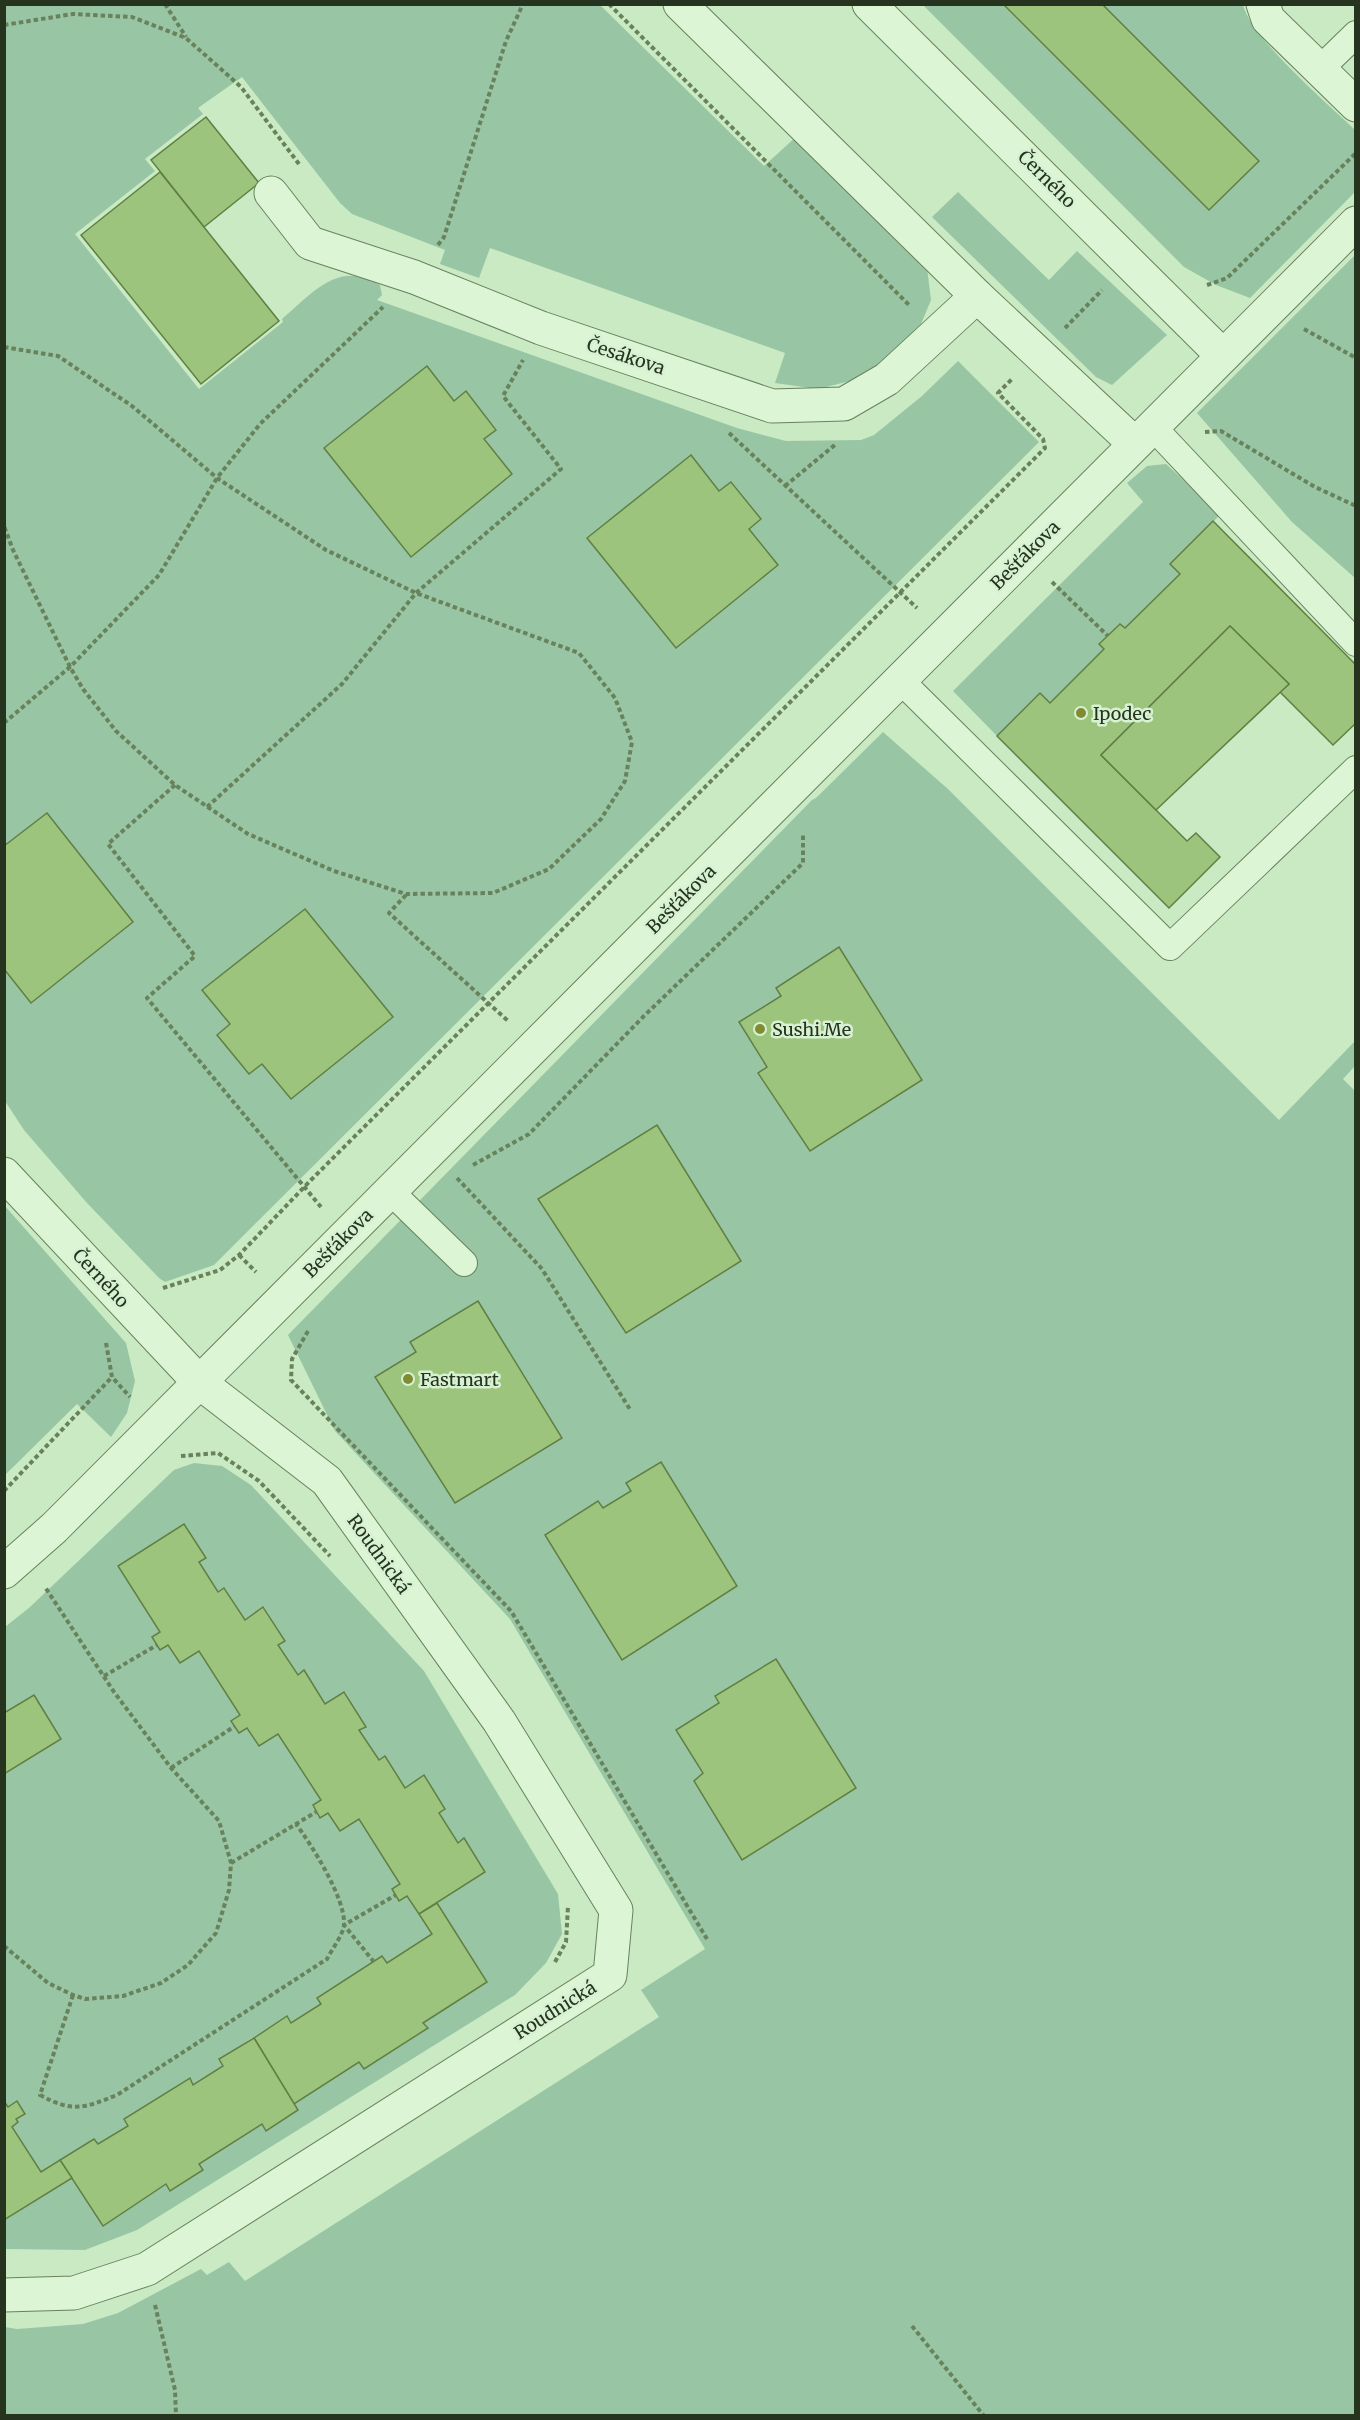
<svg xmlns="http://www.w3.org/2000/svg" width="1360" height="2420" viewBox="0 0 1360 2420" font-family="Merriweather,serif">
	<style>
		.green { fill: #98c6a4; fill-rule: evenodd }
		.building { fill: #9dc47c; stroke: #607f44; stroke-width: 1.5 }
		.lines { fill: none; stroke-linecap: round; stroke-linejoin: round }
		.lane-casing { stroke: #68825c; stroke-width: 28 }
		.street-casing { stroke: #68825c; stroke-width: 35 }
		.path { stroke: #68825c; stroke-width: 4; stroke-dasharray: 4.5 3; stroke-linecap: butt }
		.lane { stroke: #dbf5d5; stroke-width: 26 }
		.street { stroke: #dbf5d5; stroke-width: 33 }
		.poi-dot { fill: #808c31; stroke: #d7f2d2; stroke-width: 2 }
		.labels { text-anchor: middle; dominant-baseline: central; stroke-width: 5; stroke-linejoin: round; paint-order: stroke }
		.street-label { font-size: 18px; fill: #26331e; stroke: #d7f2d2 }
		.poi-label { font-size: 18px; fill: #26331e; stroke: #d7f2d2; text-anchor: start }
	</style>
	<rect width="100%" height="100%" fill="#c9eac3"/>
	<g class="green">
		<path d="M5,5H600L764,166L797,136L927,268L931,300L921,324L881,364L858,379L818,389L775,383L785,353L490,248L479,278L440,264L445,250L352,214L340,203L242,77L198,108L203,114L145,159L155,171L75,234L199,389L283,322L282,319C312,294 338,259 380,285L382,295L377,300L737,428L786,441L861,440L874,435L922,396L958,361L1039,442L214,1265L165,1282L159,1278L87,1203L24,1130L5,1101V969L32,1003L133,922L47,813L5,846ZM427,366L454,401L466,392L496,429L484,439L512,474L411,557L324,448ZM690,455L719,491L732,482L761,518L749,529L778,565L588,538ZM392,1017L291,1099L262,1064L218,1035L230,1024Z"/>
		<path d="M923,5H1003L1209,210L1258,161L1102,5H1243C1251,38 1327,103 1355,130V192L1250,298L1216,285L1184,267Z"/>
		<polygon points="958,192 1049,280 1077,251 1167,335 1112,385 1096,377 932,217"/>
		<polygon points="1355,255 1355,578 1292,522 1197,413"/>
		<polygon points="1166,464 1221,514 1170,564 1180,574 1125,628 1119,624 1099,643 1104,649 1050,703 1040,693 997,736 953,691 1143,502 1127,483 1147,466"/>
		<polygon points="883,732 948,789 1279,1120 1355,1041 1355,1066 1343,1079 1356,1092 1355,2415 5,2416 5,2327 17,2329 83,2324 118,2313 201,2269 207,2275 229,2262 245,2281 659,2017 641,1990 705,1949 510,1619 335,1431 288,1335 812,800 816,798"/>
		<polygon points="4,1205 126,1343 135,1381 127,1413 111,1437 77,1404 5,1475"/>
		<polygon points="194,1463 222,1466 251,1485 424,1671 558,1894 562,1934 546,1963 515,1995 137,2230 85,2250 5,2249 5,2220 72,2178 103,2225 166,2184 171,2191 202,2171 199,2164 262,2124 266,2131 298,2110 294,2104 359,2062 364,2069 427,2029 423,2023 487,1982 437,1903 485,1872 464,1839 458,1843 439,1813 445,1808 424,1776 405,1788 385,1756 379,1760 359,1730 366,1726 345,1692 325,1704 304,1671 298,1675 278,1645 285,1640 264,1607 245,1620 225,1588 218,1592 199,1562 206,1558 184,1524 118,1566 160,1632 152,1638 160,1650 168,1645 180,1663 199,1651 240,1715 231,1721 239,1733 247,1728 259,1746 278,1734 321,1800 313,1805 320,1818 328,1813 340,1831 359,1819 400,1884 392,1889 399,1900 407,1896 432,1934 387,1963 382,1957 317,1997 321,2004 291,2023 287,2016 219,2059 223,2066 193,2085 189,2078 124,2119 128,2126 98,2144 94,2139 41,2172 12,2127 18,2122 16,2119 24,2114 8,2107 5,2101 4,1774 61,1739 34,1695 5,1713 5,1627 30,1607 174,1470"/>
	</g>
	<g class="building">
		<polygon points="1003,4 1102,4 1259,161 1209,210"/>
		<polygon points="206,117 259,183 204,227 151,160"/>
		<polygon points="160,172 279,321 201,384 81,235"/>
		<polygon points="427,366 454,401 466,391 496,430 484,439 512,474 411,557 324,448"/>
		<polygon points="691,455 719,491 731,482 761,519 749,529 778,565 676,648 587,538"/>
		<polygon points="1213,521 1356,665 1356,723 1333,745 1280,692 1289,684 1230,626 1101,755 1187,841 1196,833 1220,857 1169,908 997,736 1040,693 1050,703 1104,649 1099,644 1120,624 1125,628 1180,574 1170,564"/>
		<polygon points="1230,626 1289,684 1156,810 1101,755"/>
		<polygon points="47,813 133,922 31,1003 4,969 4,846"/>
		<polygon points="305,909 393,1017 291,1099 262,1064 249,1074 217,1035 230,1024 202,990"/>
		<polygon points="839,947 922,1080 810,1151 758,1073 767,1067 739,1022 781,996 776,988"/>
		<polygon points="657,1125 741,1261 626,1333 538,1199"/>
		<polygon points="478,1301 562,1438 455,1503 375,1377 416,1352 410,1342"/>
		<polygon points="661,1462 737,1586 622,1660 545,1535 598,1501 603,1508 631,1491 626,1483"/>
		<polygon points="184,1524 206,1558 199,1562 218,1592 224,1588 245,1620 263,1607 285,1641 278,1645 298,1675 304,1670 325,1704 344,1692 366,1727 359,1730 379,1760 385,1756 405,1788 424,1775 445,1809 439,1813 458,1843 464,1838 485,1872 419,1914 407,1896 399,1901 392,1889 400,1884 359,1819 340,1831 328,1813 320,1818 313,1805 321,1800 278,1734 259,1746 247,1728 239,1733 231,1721 240,1715 199,1651 180,1663 168,1645 160,1650 152,1637 160,1632 118,1566"/>
		<polygon points="776,1659 856,1788 742,1860 694,1781 703,1773 676,1730 719,1703 715,1696"/>
		<polygon points="34,1695 61,1739 4,1774 4,1713"/>
		<polygon points="437,1903 487,1982 423,2023 428,2028 364,2069 359,2062 294,2104 254,2038 287,2016 291,2023 321,2004 317,1998 382,1956 387,1963 432,1934 419,1914"/>
		<polygon points="254,2038 298,2110 266,2131 262,2124 199,2164 203,2170 170,2191 166,2184 103,2226 60,2160 94,2139 98,2144 128,2126 124,2119 190,2078 193,2085 223,2066 219,2059"/>
		<polygon points="4,2101 8,2107 17,2101 25,2114 16,2119 18,2122 12,2127 41,2172 60,2160 72,2178 4,2220"/>
	</g>
	<g class="lines">
		<defs>
			<g id="lane">
				<polyline points="1320,69 1356,34"/>
				<polyline points="1152,426 1356,643"/>
				<polyline points="900,680 1170,947 1356,769"/>
				<polyline points="390,1191 464,1263"/>
			</g>
			<g id="street">
				<polyline points="680,4 977,296 1135,444"/>
				<polyline points="869,4 1223,356"/>
				<polyline points="1263,4 1268,19 1356,105"/>
				<polyline points="271,193 310,243 414,277 541,328 772,406 844,404 887,379 977,296"/>
				<polyline points="4,1174 199,1382 327,1481 499,1721 616,1910 610,1975 147,2269 74,2293 4,2295"/>
				<polyline points="4,1572 54,1528 1356,223"/>
			</g>
		</defs>
		<use href="#lane" class="lane-casing"/>
		<use href="#street" class="street-casing"/>
		<g class="path">
			<polyline points="165,4 186,37"/>
			<polyline points="609,4 909,305"/>
			<polyline points="4,25 73,14 132,17 186,38 241,87 299,164"/>
			<polyline points="438,245 444,237 506,41 523,4"/>
			<polyline points="1207,285 1227,278 1356,153"/>
			<polyline points="1065,328 1102,290"/>
			<polyline points="1304,329 1356,358"/>
			<polyline points="4,347 58,356 132,406 217,478 326,550 416,593 579,653 615,698 632,742 625,781 601,819 549,869 493,893 406,894 334,871 248,834 175,785 116,731 83,689 70,667 13,550 4,526"/>
			<polyline points="1205,432 1221,431 1315,487 1356,506"/>
			<polyline points="729,433 917,608"/>
			<polyline points="785,486 836,444"/>
			<polyline points="1052,582 1108,636"/>
			<polyline points="4,723 70,667 159,575 217,478 260,424 383,307"/>
			<polyline points="175,785 108,844 195,956 147,998 321,1207"/>
			<polyline points="207,807 342,684 416,593 561,469 503,396 523,360"/>
			<polyline points="406,895 389,913 508,1021"/>
			<polyline points="473,1165 529,1134 644,1016 803,863 803,833"/>
			<polyline points="457,1178 542,1269 631,1411"/>
			<polyline points="239,1255 256,1272"/>
			<polyline points="163,1288 220,1270 239,1255 311,1180 1045,448 1043,439 998,393 1012,379"/>
			<polyline points="308,1331 292,1359 291,1380 511,1611 707,1939"/>
			<polyline points="106,1343 112,1377 130,1397"/>
			<polyline points="181,1456 218,1453 259,1481 330,1556"/>
			<polyline points="4,1491 112,1377"/>
			<polyline points="104,1676 157,1645"/>
			<polyline points="171,1768 235,1726"/>
			<polyline points="231,1863 316,1812"/>
			<polyline points="4,1946 48,1983 73,1995 85,1999 123,1996 161,1983 188,1965 216,1933 229,1890 231,1863 219,1821 171,1768 114,1692 45,1587"/>
			<polyline points="374,1962 344,1925 396,1895"/>
			<polyline points="555,1962 566,1942 568,1906"/>
			<path d="M73,1995L40,2095C73,2113 84,2108 117,2095L327,1959C332,1949 343,1935 344,1925C346,1899 311,1844 296,1824"/>
			<polyline points="155,2305 175,2390 176,2416"/>
			<polyline points="912,2326 984,2416"/>
		</g>
		<use href="#lane" class="lane"/>
		<use href="#street" class="street"/>
	</g>
	<g class="poi-dot">
		<circle cx="1081" cy="713" r="6"/>
		<circle cx="760" cy="1029" r="6"/>
		<circle cx="408" cy="1379" r="6"/>
	</g>
	<g class="labels">
		<g class="street-label">
			<text transform="translate(1047 179) rotate(45)">Černého</text>
			<text transform="translate(626 356) rotate(18)">Česákova</text>
			<text transform="translate(1025 555) rotate(-45)">Bešťákova</text>
			<text transform="translate(681 899) rotate(-45)">Bešťákova</text>
			<text transform="translate(338 1243) rotate(-45)">Bešťákova</text>
			<text transform="translate(101 1278) rotate(47)">Černého</text>
			<text transform="translate(379 1554) rotate(54)">Roudnická</text>
			<text transform="translate(555 2010) rotate(-32)">Roudnická</text>
		</g>
		<g class="poi-label">
			<text x="1093" y="713">Ipodec</text>
			<text x="772" y="1029">Sushi.Me</text>
			<text x="420" y="1379">Fastmart</text>
		</g>
	</g>
	<rect width="1360" height="2420" fill="none" stroke="#26331e" stroke-width="12"/>
</svg>
